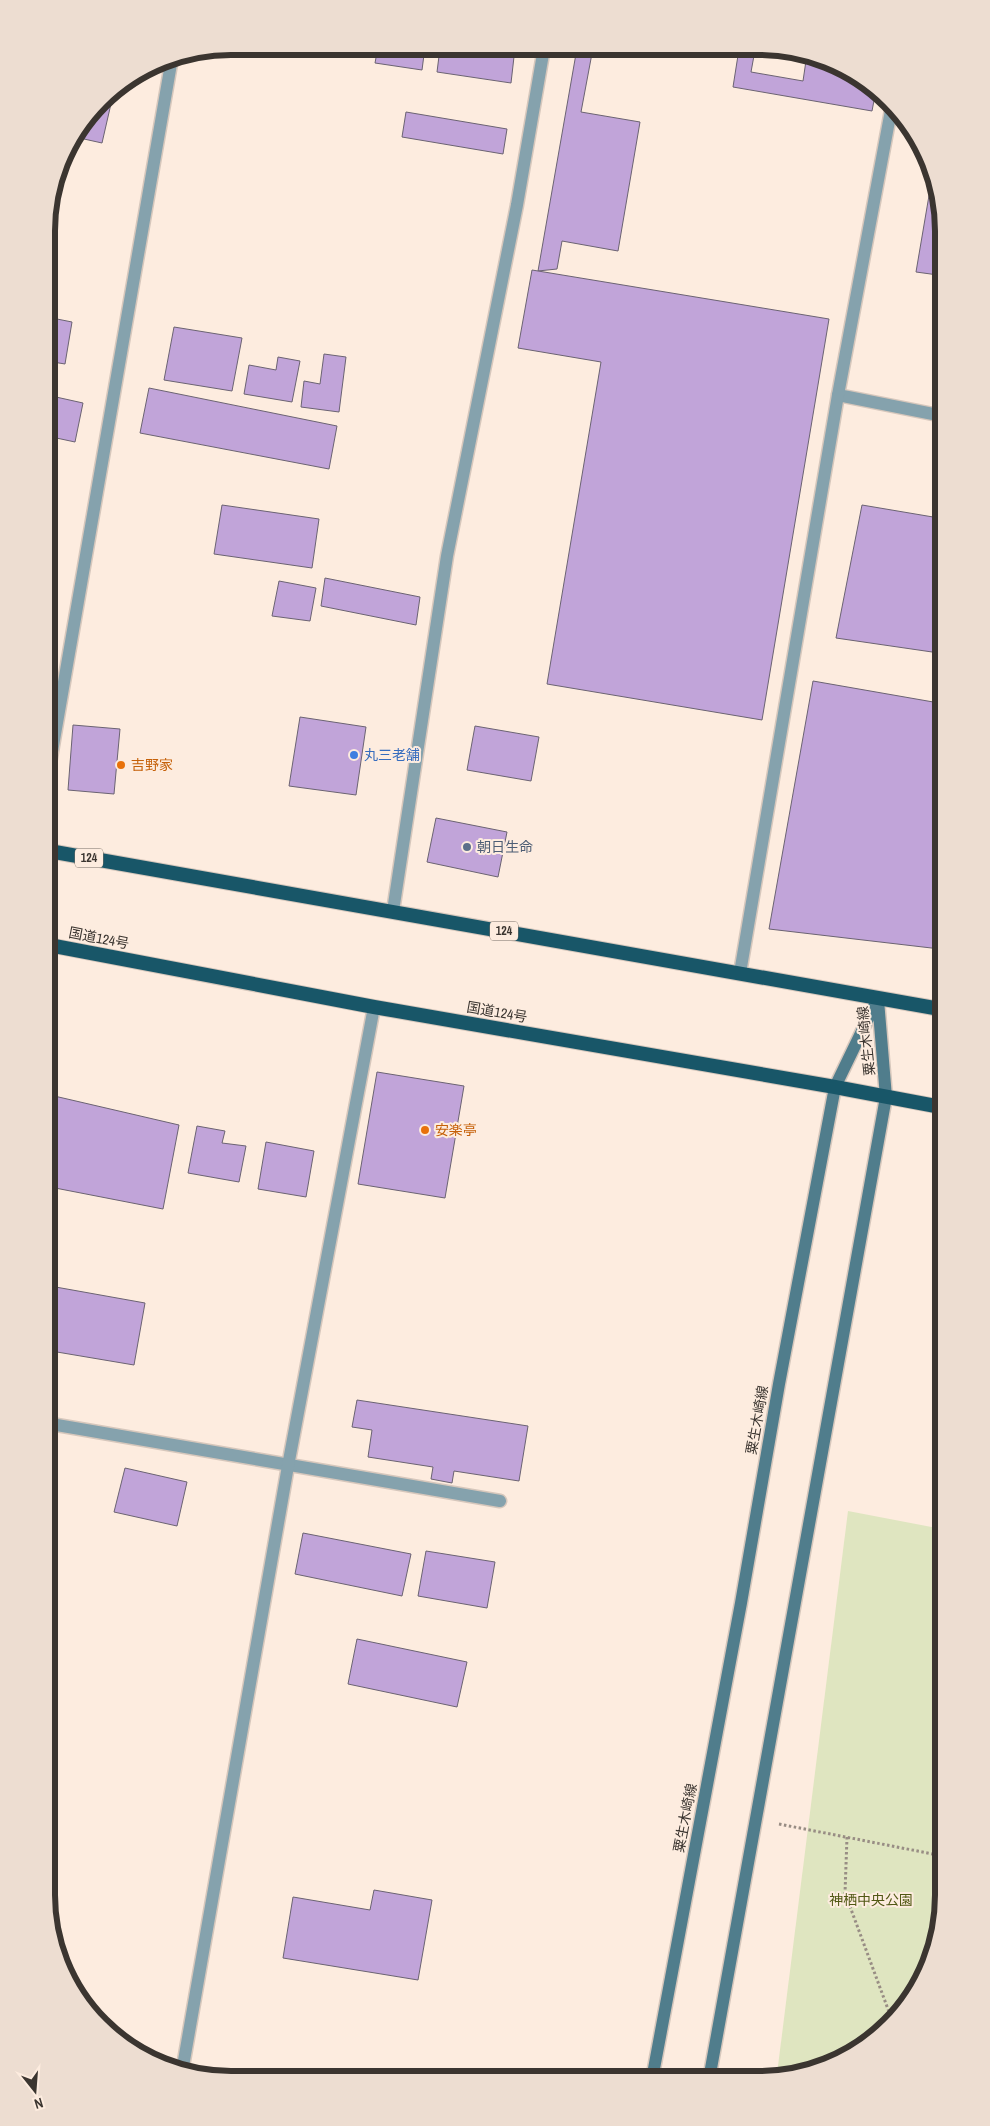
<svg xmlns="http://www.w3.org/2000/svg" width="990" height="2126" viewBox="0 0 990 2126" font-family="'Archivo Narrow','Noto Sans JP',sans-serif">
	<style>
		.green { fill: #dfe5c0 }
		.building { fill: #c1a4d9; stroke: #6b6372 }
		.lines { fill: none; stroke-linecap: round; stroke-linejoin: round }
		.minor-casing { stroke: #d6c7bc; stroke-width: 15 }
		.secondary-casing { stroke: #d6c7bc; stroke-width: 15 }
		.trunk-casing { stroke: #d6c7bc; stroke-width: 16 }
		.path { stroke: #988d84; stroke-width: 3; stroke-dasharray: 2.5 2.5; stroke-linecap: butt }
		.minor { stroke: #85a2ad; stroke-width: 12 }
		.secondary { stroke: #507d8c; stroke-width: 12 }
		.trunk { stroke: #185668; stroke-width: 14 }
		.shop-dot { fill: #3f7fe0; stroke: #fdecdf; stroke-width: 2 }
		.food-dot { fill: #e8710a; stroke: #fdecdf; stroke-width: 2 }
		.service-dot { fill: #5c6f8a; stroke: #fdecdf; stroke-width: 2 }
		.labels { text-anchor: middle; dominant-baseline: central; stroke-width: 4; stroke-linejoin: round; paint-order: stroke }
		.shield { fill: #fdecdf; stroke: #756c64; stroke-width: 1 }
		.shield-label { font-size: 12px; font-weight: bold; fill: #3b3530 }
		.shop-label { font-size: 14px; fill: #366cbe; stroke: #fdecdf; text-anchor: start }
		.food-label { font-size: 14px; fill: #c56008; stroke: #fdecdf; text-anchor: start }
		.service-label { font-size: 14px; fill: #4e5e75; stroke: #fdecdf; text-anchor: start }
		.street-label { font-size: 14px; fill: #3b3530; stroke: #fdecdf }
		.park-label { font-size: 14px; fill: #515814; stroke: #fdecdf }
		.rim { fill: none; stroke: #3b3530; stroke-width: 6 }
	</style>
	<rect width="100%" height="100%" fill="#fdecdf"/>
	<polygon class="green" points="848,1511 942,1529 943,1907 930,1965 905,2008 862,2048 807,2073 777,2074"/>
	<g class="building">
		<polygon points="339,47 358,47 358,50"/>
		<polygon points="378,47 425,47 422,70 375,63"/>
		<polygon points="440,48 515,48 511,83 437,72"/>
		<polygon points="577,48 593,48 581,112 640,122 618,251 562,241 557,269 538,271"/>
		<polygon points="739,49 755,50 751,72 803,81 807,54 841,65 858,77 856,86 876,90 872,111 733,87"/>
		<polygon points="108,94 113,95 102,143 75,137"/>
		<polygon points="406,112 507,129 503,154 402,137"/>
		<polygon points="933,172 937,183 938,275 916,272"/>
		<polygon points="532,270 829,319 762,720 547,684 601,362 518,348"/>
		<polygon points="47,317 72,322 65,364 47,361"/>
		<polygon points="174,327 242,338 232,391 164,380"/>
		<polygon points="324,354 346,357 339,412 301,407 304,381 320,384"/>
		<polygon points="278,357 300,361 292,402 244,394 249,365 276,370"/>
		<polygon points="149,388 337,426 329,469 140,433"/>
		<polygon points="47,395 83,403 75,442 47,436"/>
		<polygon points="222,505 319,519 312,568 214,554"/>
		<polygon points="862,505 939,518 939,653 836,638"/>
		<polygon points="325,578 420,597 416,625 321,606"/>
		<polygon points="279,581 316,588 310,621 272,616"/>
		<polygon points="813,681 939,703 940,949 769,929"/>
		<polygon points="300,717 366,727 356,795 289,786"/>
		<polygon points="73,725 120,729 114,794 68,790"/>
		<polygon points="475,726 539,737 531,781 467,770"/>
		<polygon points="436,818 507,832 498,877 427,862"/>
		<polygon points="377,1072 464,1086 445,1198 358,1184"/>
		<polygon points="50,1095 179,1125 163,1209 50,1187"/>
		<polygon points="197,1126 225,1131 222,1143 246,1146 239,1182 188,1173"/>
		<polygon points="266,1142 314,1151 306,1197 258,1189"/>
		<polygon points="50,1286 145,1303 134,1365 51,1351"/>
		<polygon points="357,1400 528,1426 519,1481 454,1471 452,1483 431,1479 433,1467 368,1457 372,1430 352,1427"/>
		<polygon points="125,1468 187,1482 177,1526 114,1512"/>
		<polygon points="303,1533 411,1554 402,1596 295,1574"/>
		<polygon points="426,1551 495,1562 487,1608 418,1596"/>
		<polygon points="357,1639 467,1662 457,1707 348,1684"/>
		<polygon points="374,1890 432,1900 418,1980 283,1958 293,1897 370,1910"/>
	</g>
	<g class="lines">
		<defs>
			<g id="minor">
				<polyline points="838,395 938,415"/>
				<polyline points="49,769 172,58"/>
				<polyline points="393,911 447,556 517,205 544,48"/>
				<polyline points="740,973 838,395 892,105"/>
				<polyline points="51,1424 500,1501"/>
				<polyline points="182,2072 288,1466 374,1007"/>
				<polyline points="193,2075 197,2076"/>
			</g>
			<g id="secondary">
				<polyline points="653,2074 741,1603 779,1384 835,1087 878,998"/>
				<polyline points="710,2074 886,1097 878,1000"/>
			</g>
			<g id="trunk">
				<polyline points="49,851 940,1009"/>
				<polyline points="49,945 374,1007 835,1087 941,1107"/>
			</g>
		</defs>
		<use href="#minor" class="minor-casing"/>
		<use href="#secondary" class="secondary-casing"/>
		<use href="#trunk" class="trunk-casing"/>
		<g class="path">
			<polyline points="779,1824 943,1856"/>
			<polyline points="847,1837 845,1893 892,2020"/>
		</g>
		<use href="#minor" class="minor"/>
		<use href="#secondary" class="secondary"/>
		<use href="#trunk" class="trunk"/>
	</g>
	<circle class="shop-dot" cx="354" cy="755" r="5"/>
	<g class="food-dot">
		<circle cx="121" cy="765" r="5"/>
		<circle cx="425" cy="1130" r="5"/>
	</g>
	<circle class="service-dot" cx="467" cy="847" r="5"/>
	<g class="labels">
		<g class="shield">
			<rect x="75" y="848.5" width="28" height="19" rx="4"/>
			<rect x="490" y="921.5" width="28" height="19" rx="4"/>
		</g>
		<g class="shield-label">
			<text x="89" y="858">124</text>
			<text x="504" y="931">124</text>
		</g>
		<g class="shop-label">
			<text x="364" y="755">丸三老舗</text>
		</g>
		<g class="food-label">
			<text x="131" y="765">吉野家</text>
			<text x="435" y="1130">安楽亭</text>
		</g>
		<g class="service-label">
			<text x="477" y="847">朝日生命</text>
		</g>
		<g class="street-label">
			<text transform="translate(99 938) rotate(11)">国道124号</text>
			<text transform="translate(497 1012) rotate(10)">国道124号</text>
			<text transform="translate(866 1041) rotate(-96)">粟生木崎線</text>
			<text transform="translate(757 1420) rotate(-80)">粟生木崎線</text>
			<text transform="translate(685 1818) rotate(-79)">粟生木崎線</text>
		</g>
		<g class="park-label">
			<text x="871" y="1900">神栖中央公園</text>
		</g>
	</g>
	<path d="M0 0H990V2126H0ZM231 55H759A176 176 0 0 1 935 231V1895A176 176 0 0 1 759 2071H231A176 176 0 0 1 55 1895V231A176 176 0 0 1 231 55Z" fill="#edddd1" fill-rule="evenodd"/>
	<path class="rim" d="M231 55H759A176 176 0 0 1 935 231V1895A176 176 0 0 1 759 2071H231A176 176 0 0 1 55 1895V231A176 176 0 0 1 231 55Z"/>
	<g transform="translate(35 2091) rotate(163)" stroke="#fdecdf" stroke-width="4" paint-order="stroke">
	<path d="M0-4L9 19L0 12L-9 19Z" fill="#3b3530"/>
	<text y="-8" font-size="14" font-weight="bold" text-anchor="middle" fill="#3b3530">N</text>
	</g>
</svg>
